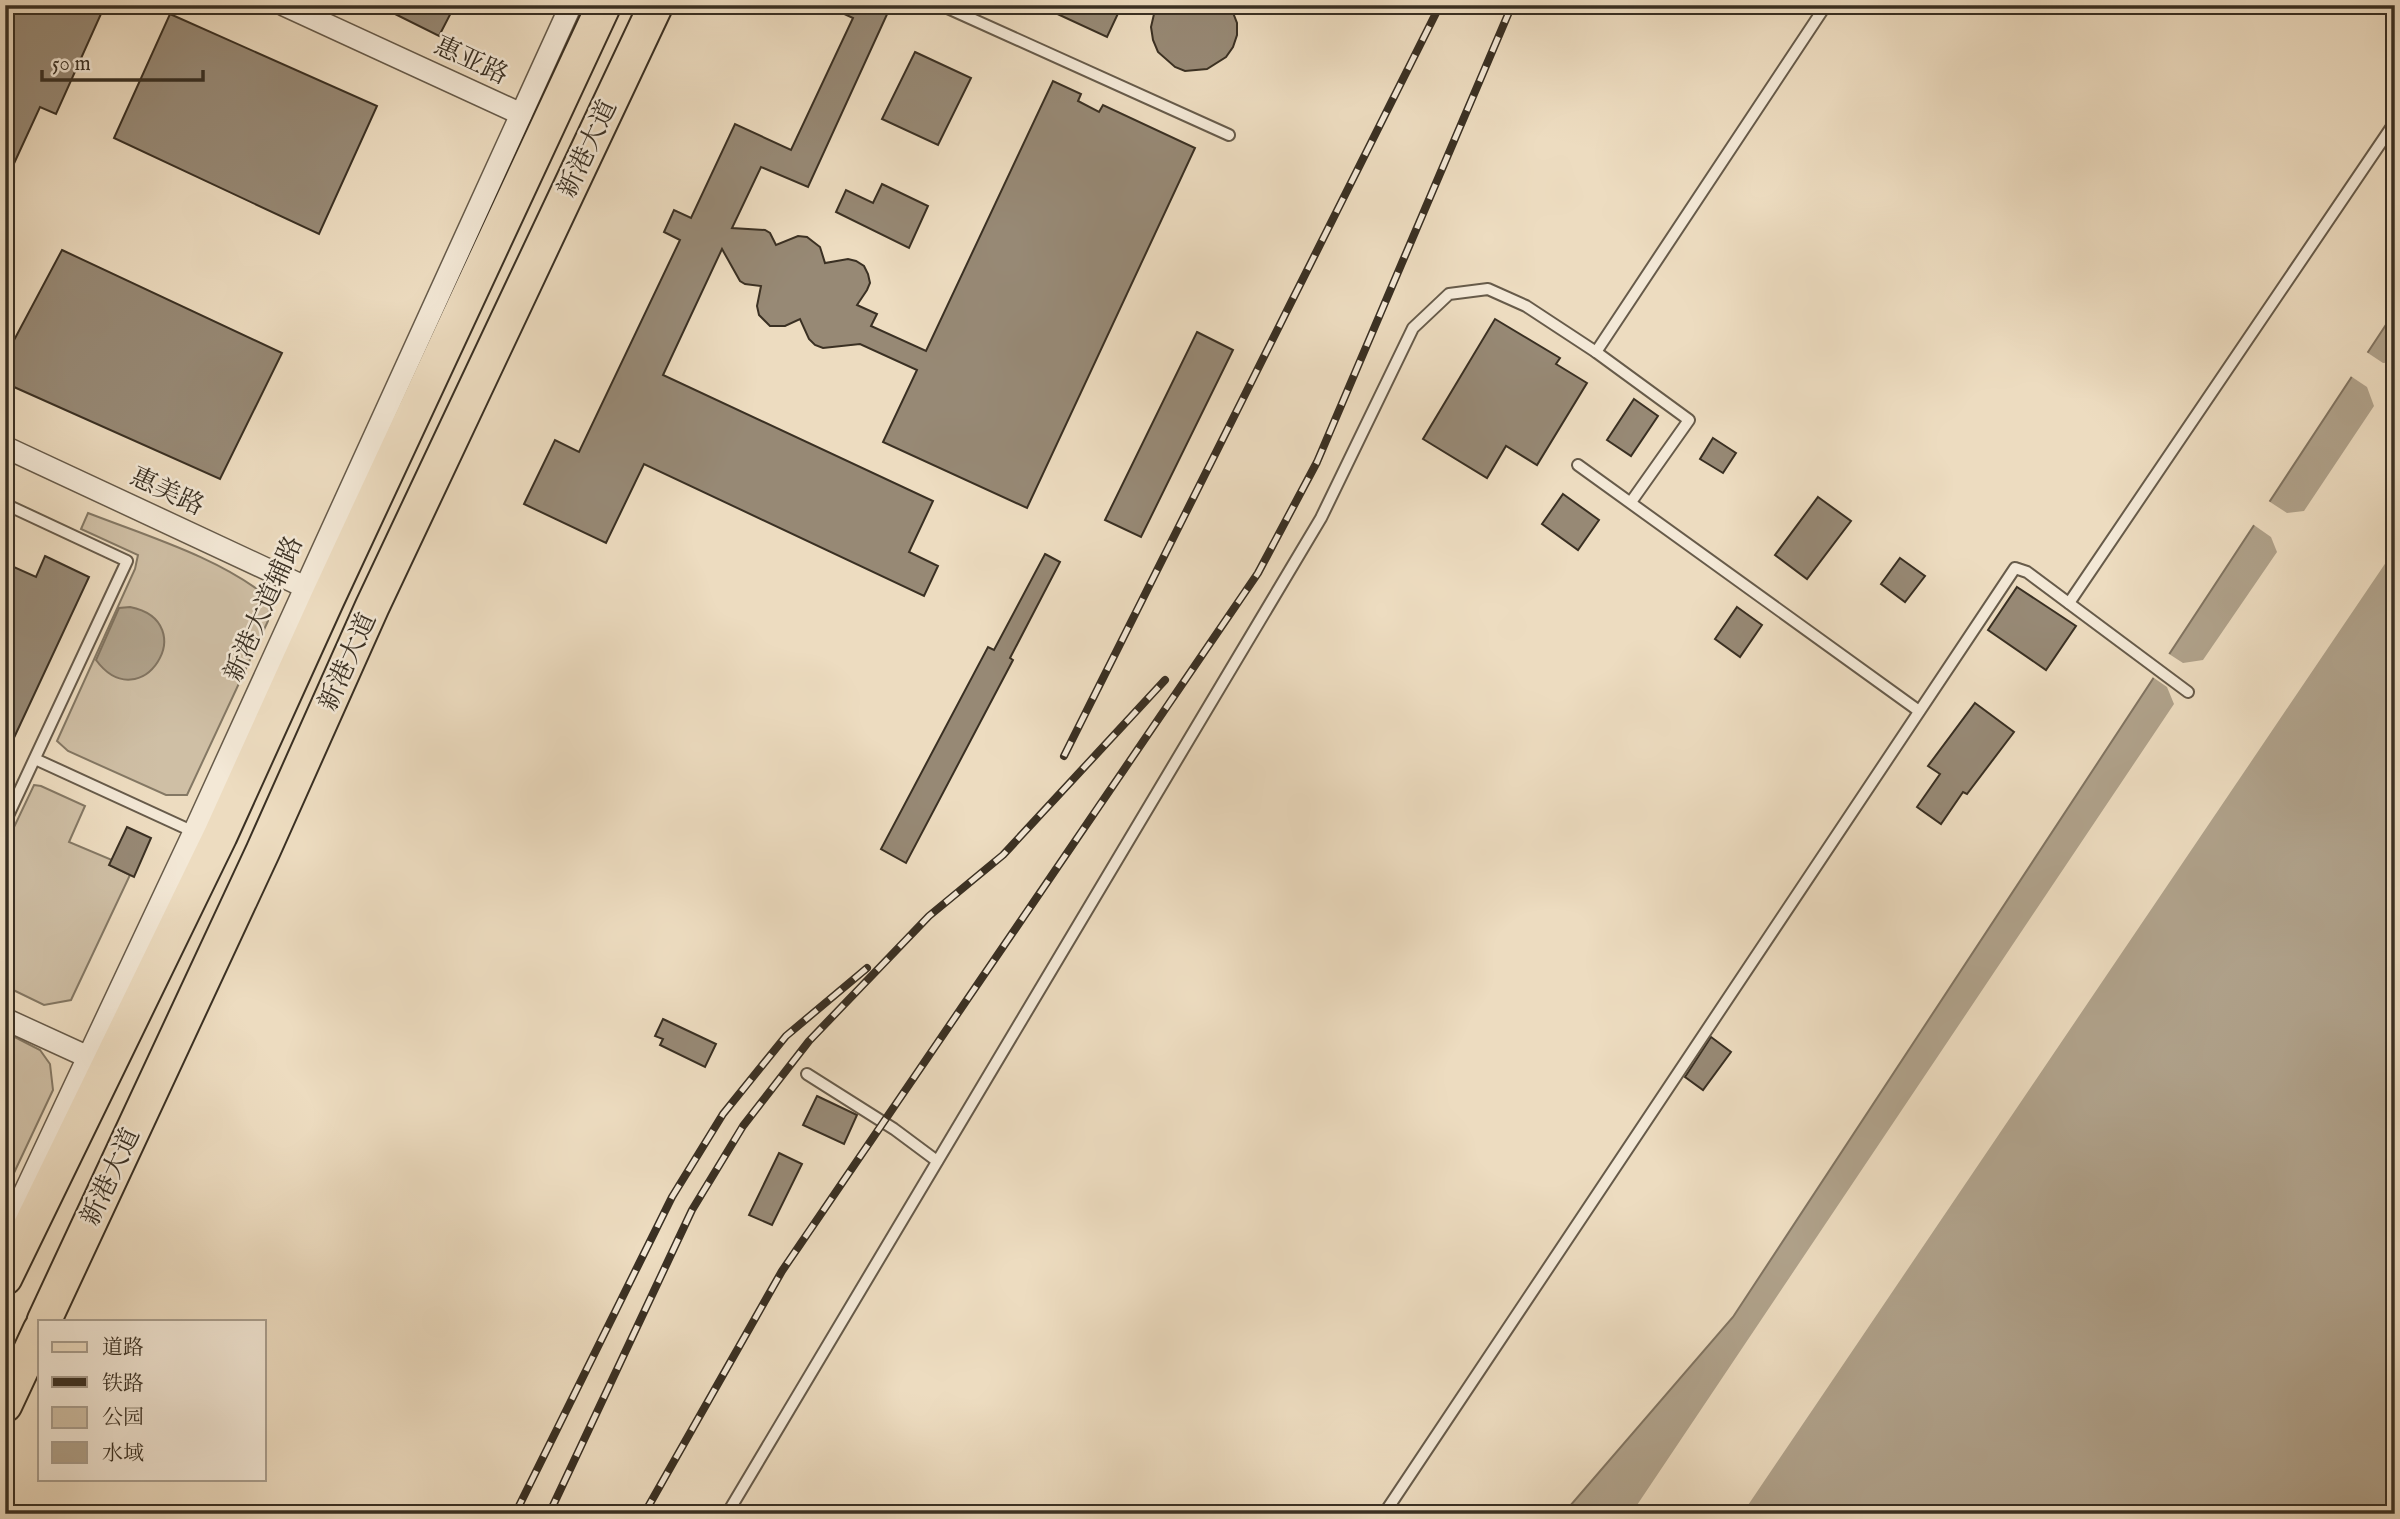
<svg xmlns="http://www.w3.org/2000/svg" width="2400" height="1519" viewBox="0 0 2400 1519" font-family="'IM FELL English','Noto Serif SC',serif">
	<style>
		.green { fill: #cfbfa5; stroke: #847864; stroke-width: 2 }
		.water { fill: #b0a28b; stroke: #817461; stroke-width: 2 }
		.pier { fill: #eddcc0 }
		.building { fill: #978975; stroke: #3a3023; stroke-width: 2 }
		.lines { fill: none; stroke-linecap: round; stroke-linejoin: round }
		.lane-casing { stroke: #675b4a; stroke-width: 14 }
		.street-casing { stroke: #675b4a; stroke-width: 24 }
		.primary-casing { stroke: #3a3023; stroke-width: 37 }
		.lane { stroke: #f3e8d6; stroke-width: 10 }
		.street { stroke: #f3e8d6; stroke-width: 21 }
		.primary { stroke: #eddcc0; stroke-width: 33 }
		.rail-casing { stroke: #3a3023; stroke-width: 8 }
		.rail { stroke: #f3e8d6; stroke-width: 5; stroke-dasharray: 16; stroke-linecap: butt }
		.labels { text-anchor: middle; dominant-baseline: central; stroke-width: 5; stroke-linejoin: round; paint-order: stroke }
		.street-label { font-size: 26px; fill: #3a3023; stroke: #f3e8d6 }
	</style>
	<rect width="100%" height="100%" fill="#eddcc0"/>
	<filter id="stains"><feTurbulence type="fractalNoise" baseFrequency=".00286" numOctaves="4"/><feColorMatrix values="0 0 0 0 .2 0 0 0 0 .09 0 0 0 0 .02 0 0 0 .5 -.17"/></filter>
	<radialGradient id="worn" r=".72"><stop offset=".6" stop-color="#630" stop-opacity="0"/><stop offset="1" stop-color="#630" stop-opacity=".3"/></radialGradient>
	<g class="green">
		<path d="M88,513C147,536 221,558 270,599L268,621L187,795H166L68,751L57,741L135,569L138,555L81,529Z"/>
		<polygon points="34,785 41,786 85,806 69,842 112,860 110,865 130,875 71,1000 44,1005 5,986 5,846"/>
		<polygon points="5,1032 40,1050 50,1064 53,1090 5,1192"/>
	</g>
	<g class="water">
		<polygon points="2395,311 2395,1514 1563,1514 1733,1317"/>
		<path d="M130,607C204,622 141,721 96,660L119,608Z"/>
	</g>
	<polygon class="pier" points="2365,351 2383,363 2395,362 2395,549 1742,1514 1631,1514 2174,704 2167,687 2151,676 2166,652 2183,663 2203,660 2277,552 2271,537 2251,523 2267,500 2287,513 2304,511 2374,406 2367,387 2349,375"/>
	<g class="building">
		<polygon points="5,5 105,5 56,114 40,107 5,183"/>
		<polygon points="377,5 455,5 439,36"/>
		<polygon points="825,5 878,5 889,10 808,187 761,167 732,228 765,230 770,233 776,245 798,236 807,237 820,247 825,263 848,259 856,261 864,266 868,274 870,283 867,290 857,305 877,314 871,326 926,351 1053,81 1081,94 1078,101 1099,112 1103,105 1195,148 1027,508 883,442 917,370 860,344 823,348 815,345 809,339 800,319 785,326 770,326 759,315 757,306 761,286 745,284 740,281 722,249 663,375 933,501 909,552 938,566 924,596 644,464 606,543 524,504 555,440 579,452 680,240 664,232 674,210 691,218 735,124 791,150 853,18"/>
		<polygon points="1038,5 1122,5 1107,37"/>
		<polygon points="1159,5 1230,5 1237,23 1237,35 1233,47 1226,57 1207,69 1185,71 1175,67 1158,52 1153,40 1151,27 1154,14"/>
		<polygon points="170,14 377,106 319,234 114,138"/>
		<polygon points="915,52 971,78 938,145 882,119"/>
		<polygon points="882,184 928,206 909,248 836,212 846,190 873,203"/>
		<polygon points="62,250 282,353 220,479 5,383 5,357"/>
		<polygon points="1495,319 1560,358 1556,364 1587,383 1537,465 1506,446 1487,478 1423,439"/>
		<polygon points="1197,332 1233,350 1141,537 1105,520"/>
		<polygon points="1634,399 1658,416 1631,456 1607,440"/>
		<polygon points="1713,438 1736,453 1723,473 1700,459"/>
		<polygon points="1563,494 1599,520 1578,550 1542,524"/>
		<polygon points="1818,497 1851,521 1807,579 1775,555"/>
		<polygon points="1045,554 1060,562 1010,658 1013,660 906,863 881,849 988,647 994,650"/>
		<polygon points="45,556 89,577 5,757 5,563 36,577"/>
		<polygon points="1900,558 1925,576 1905,602 1881,584"/>
		<polygon points="2017,587 2076,626 2046,670 1988,630"/>
		<polygon points="1737,607 1762,625 1740,657 1715,639"/>
		<polygon points="1975,703 2014,732 1967,794 1963,792 1941,824 1917,807 1940,774 1928,766"/>
		<polygon points="127,827 151,838 134,877 109,865"/>
		<polygon points="663,1019 716,1044 705,1067 660,1045 663,1039 655,1036"/>
		<polygon points="1711,1037 1731,1052 1703,1090 1685,1077"/>
		<polygon points="817,1096 857,1115 844,1144 803,1125"/>
		<polygon points="779,1153 802,1164 772,1225 749,1215"/>
	</g>
	<g class="lines">
		<defs>
			<g id="lane">
				<polyline points="941,5 1229,135"/>
				<polyline points="1596,352 1826,5"/>
				<polyline points="1578,465 1919,711"/>
				<polyline points="5,504 127,561 5,822"/>
				<polyline points="2069,603 2395,122"/>
				<polyline points="35,759 194,832"/>
				<polyline points="807,1074 894,1129 937,1161"/>
				<polyline points="727,1514 1321,518 1413,328 1449,294 1488,289 1526,306 1596,352 1689,420 1631,502"/>
				<polyline points="1384,1514 2015,568 2027,572 2188,692"/>
			</g>
			<g id="street">
				<polyline points="284,5 521,114"/>
				<polyline points="5,447 305,587"/>
				<polyline points="5,1019 88,1057"/>
				<polyline points="5,1234 194,832 571,5"/>
			</g>
			<g id="primary">
				<polyline points="5,1278 220,836 327,600 604,5"/>
				<polyline points="44,1321 263,851 372,607 656,5"/>
				<polyline points="5,1405 40,1330"/>
			</g>
		</defs>
		<use href="#lane" class="lane-casing"/>
		<use href="#street" class="street-casing"/>
		<use href="#primary" class="primary-casing"/>
		<use href="#lane" class="lane"/>
		<use href="#street" class="street"/>
		<use href="#primary" class="primary"/>
		<defs>
			<g id="rail">
				<polyline points="1064,756 1440,5"/>
				<polyline points="515,1514 672,1197 723,1114 786,1036 867,968"/>
				<polyline points="549,1514 692,1210 743,1126 809,1041 929,916 1003,855 1165,680"/>
				<polyline points="644,1514 782,1271 1258,573 1317,462 1512,5"/>
			</g>
		</defs>
		<use href="#rail" class="rail-casing"/>
		<use href="#rail" class="rail"/>
	</g>
	<g class="labels">
		<g class="street-label">
			<text transform="translate(471 61) rotate(25)">惠亚路</text>
			<text transform="translate(588 149) rotate(-65)">新港大道</text>
			<text transform="translate(167 492) rotate(25)">惠美路</text>
			<text transform="translate(264 609) rotate(-66)">新港大道辅路</text>
			<text transform="translate(348 662) rotate(-66)">新港大道</text>
			<text transform="translate(111 1177) rotate(-65)">新港大道</text>
		</g>
	</g>
	<rect width="2400" height="1519" fill="none" stroke="#eddcc0" stroke-width="28"/>
	<rect x="7" y="7" width="2386" height="1505" fill="none" stroke="#3a3023" stroke-width="3.5"/>
	<rect x="14" y="14" width="2372" height="1491" fill="none" stroke="#3a3023" stroke-width="2"/>
	<rect x="38" y="1320" width="228" height="161" fill="#f3e8d6" stroke="#a99e8e" stroke-width="2"/>
	<rect x="52" y="1342" width="35" height="10" fill="#eddcc0" stroke="#a99e8e" stroke-width="2"/>
	<text x="102" y="1354" font-size="21" fill="#3a3023">道路</text>
	<rect x="52" y="1377" width="35" height="10" fill="#3a3023" stroke="#a99e8e" stroke-width="2"/>
	<text x="102" y="1390" font-size="21" fill="#3a3023">铁路</text>
	<rect x="52" y="1407" width="35" height="21" fill="#cfbfa5" stroke="#a99e8e" stroke-width="2"/>
	<text x="102" y="1424" font-size="21" fill="#3a3023">公园</text>
	<rect x="52" y="1442" width="35" height="21" fill="#b0a28b" stroke="#a99e8e" stroke-width="2"/>
	<text x="102" y="1460" font-size="21" fill="#3a3023">水域</text>
	<path d="M42 70v10h161v-10" fill="none" stroke="#3a3023" stroke-width="3.5"/>
	<text x="52" y="70" font-size="21" fill="#3a3023" stroke="#f3e8d6" stroke-width="5" paint-order="stroke">50 m</text>
	<rect width="100%" height="100%" filter="url(#stains)"/>
	<rect width="100%" height="100%" fill="url(#worn)"/>
</svg>
